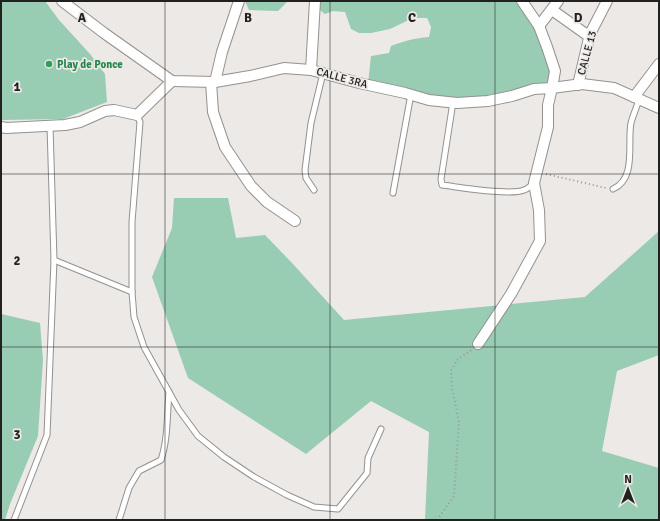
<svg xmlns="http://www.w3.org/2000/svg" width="660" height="521" viewBox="0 0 660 521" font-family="Signika,sans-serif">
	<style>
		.green { fill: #98ccb3 }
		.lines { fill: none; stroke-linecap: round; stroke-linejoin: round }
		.service-casing { stroke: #94918f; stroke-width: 7 }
		.minor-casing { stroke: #94918f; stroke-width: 12 }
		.path { stroke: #9b9997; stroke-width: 2; stroke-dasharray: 1 3; stroke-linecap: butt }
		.service { stroke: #fff; stroke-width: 5 }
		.minor { stroke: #fff; stroke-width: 10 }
		.grid { fill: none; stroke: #222120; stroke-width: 1; stroke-opacity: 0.55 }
		.leisure-dot { fill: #2e9e5b; stroke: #ece9e6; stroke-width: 1.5 }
		.labels { text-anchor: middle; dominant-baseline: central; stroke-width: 3.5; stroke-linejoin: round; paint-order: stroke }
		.street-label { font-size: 11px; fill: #222120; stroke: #ece9e6 }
		.leisure-label { font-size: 11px; font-weight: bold; fill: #27864d; stroke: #ece9e6; text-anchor: start }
		.grid-label { font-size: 13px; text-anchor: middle; font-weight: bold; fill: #222120; stroke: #ece9e6; stroke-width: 3.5; stroke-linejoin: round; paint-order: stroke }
	</style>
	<rect width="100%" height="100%" fill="#ece9e6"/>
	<g class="green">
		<polygon points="1,1 45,1 59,20 90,54 105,74 107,102 63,119 1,120"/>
		<polygon points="245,1 288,1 278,11 249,10"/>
		<path d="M315,1H521L549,55L551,82L531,89L514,90L458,101L394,86L368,84L371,56L389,53L391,46C404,41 415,38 429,37L431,27L427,18H413L390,29L371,33H359L351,29L345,12L333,11L325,14L316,7Z"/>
		<polygon points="174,198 228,198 236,238 265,235 292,263 344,320 585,297 659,231 659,355 617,371 602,451 659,468 659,520 425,520 429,432 371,401 306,454 188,378 152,277 172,228"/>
		<polygon points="1,314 40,323 43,360 38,436 10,504 5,520 1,520"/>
	</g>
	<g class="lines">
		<defs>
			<g id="service">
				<path d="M453,102L441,179L442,185C459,187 510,196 524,190C528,189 531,185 534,183"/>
				<polyline points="137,115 140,122 132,222 132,292 134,317 144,347 179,410 198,436 224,457 254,477 287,495 314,507 338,509 367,473 368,458 381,429"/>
				<path d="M613,189C637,179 627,143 631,123C633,115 637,107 639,99"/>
				<polyline points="314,190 306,178 305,170 311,123 323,73"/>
				<polyline points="393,193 411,94"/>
				<polyline points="54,260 132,292"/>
				<polyline points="14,520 47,435 54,260 50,126"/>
				<path d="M119,520L129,488L139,471L161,460C168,439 167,415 169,392"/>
			</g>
			<g id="minor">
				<polyline points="62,1 104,33 172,81 215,82 250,76 284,68 311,70 359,83 405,93 429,100 457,103 488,101 512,96 534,89 552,88 555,71 547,47 539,26 522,1"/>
				<polyline points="552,10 590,37"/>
				<polyline points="539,26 558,1"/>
				<polyline points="311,70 315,1"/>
				<polyline points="211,82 213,112 225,147 251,186 267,202 295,221"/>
				<polyline points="215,82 222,52 239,1"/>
				<polyline points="578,85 590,34 607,1"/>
				<polyline points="634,97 659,64"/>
				<polyline points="1,127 6,128 65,125 80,122 105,111 114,110 137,115 172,81"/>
				<polyline points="478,344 511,294 540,241 539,210 534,183 548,127 548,105 552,88 582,84 614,88 659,108"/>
			</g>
		</defs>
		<use href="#service" class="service-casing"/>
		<use href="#minor" class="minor-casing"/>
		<g class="path">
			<polyline points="546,174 606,188"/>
			<polyline points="437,520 454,496 459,422 452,387 451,371 457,360 471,350"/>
		</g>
		<use href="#service" class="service"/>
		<use href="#minor" class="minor"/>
	</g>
	<path class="grid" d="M165,1V520M330,1V520M495,1V520M1,174H659M1,347H659"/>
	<circle class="leisure-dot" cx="49" cy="64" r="4"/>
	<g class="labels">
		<g class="street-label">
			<text transform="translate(587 53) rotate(-75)">CALLE 13</text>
			<text transform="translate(342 78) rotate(15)">CALLE 3RA</text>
		</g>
		<g class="leisure-label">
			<text x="57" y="64">Play de Ponce</text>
		</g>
	</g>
	<g class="grid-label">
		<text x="82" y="22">A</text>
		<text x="248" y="22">B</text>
		<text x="412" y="22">C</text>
		<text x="578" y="22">D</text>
		<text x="17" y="91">1</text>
		<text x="17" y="265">2</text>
		<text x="17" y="439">3</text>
	</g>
	<rect width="660" height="521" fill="none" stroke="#222120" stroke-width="4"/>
	<g transform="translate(628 489)" stroke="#ece9e6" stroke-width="3" paint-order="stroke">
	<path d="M0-3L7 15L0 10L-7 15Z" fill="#222120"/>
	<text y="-6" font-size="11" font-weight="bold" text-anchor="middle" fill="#222120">N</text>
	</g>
</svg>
